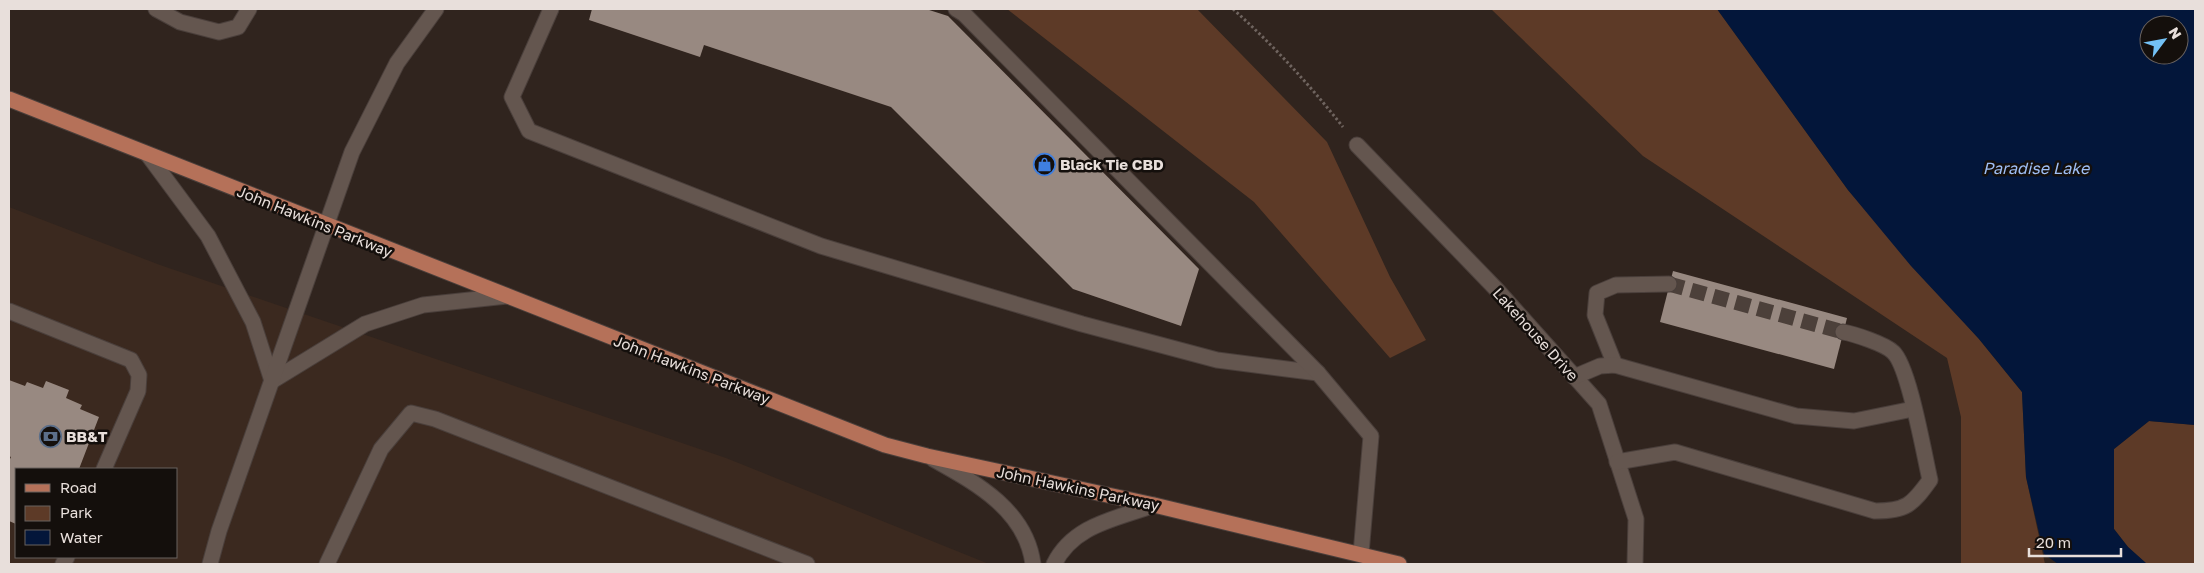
<svg xmlns="http://www.w3.org/2000/svg" width="2204" height="573" viewBox="0 0 2204 573" font-family="'Golos Text',sans-serif">
	<style>
		.built { fill: #3b291f; fill-rule: evenodd }
		.green { fill: #5d3a27 }
		.water { fill: #03163a; fill-rule: evenodd }
		.building { fill: #988981 }
		.lines { fill: none; stroke-linecap: round; stroke-linejoin: round }
		.minor-tunnel { stroke: #4c403a; stroke-width: 15; stroke-dasharray: 15 8; stroke-linecap: butt }
		.minor-casing { stroke: #4a3f3b; stroke-width: 17 }
		.major-casing { stroke: #4a3f3b; stroke-width: 17 }
		.path { stroke: #6f645f; stroke-width: 3; stroke-dasharray: 2.5 2.5; stroke-linecap: butt }
		.minor { stroke: #64564f; stroke-width: 15 }
		.major { stroke: #b57159; stroke-width: 15 }
		.labels { text-anchor: middle; dominant-baseline: central; stroke-width: 5; stroke-linejoin: round; paint-order: stroke }
		.poi-label { font-size: 15px; font-weight: bold; fill: #e8dfdb; stroke: #140f0c; text-anchor: start }
		.street-label { font-size: 15px; fill: #e8dfdb; stroke: #140f0c }
		.water-label { font-size: 16px; font-style: italic; fill: #9fbff5; stroke: #140f0c }
	</style>
	<rect width="100%" height="100%" fill="#30241e"/>
	<path class="built" d="M9,207L160,265L726,458L989,564H9ZM16,469H176V557H16Z"/>
	<g class="green">
		<polygon points="1007,9 1197,9 1327,142 1390,277 1426,340 1390,358 1254,202"/>
		<polygon points="1491,9 1717,9 1848,190 1979,339 2022,392 2026,477 2045,564 1961,564 1961,417 1947,358 1643,156"/>
		<polygon points="2149,421 2195,425 2195,564 2147,564 2128,547 2114,529 2114,449"/>
	</g>
	<path class="water" d="M1717,9H2195V425L2149,421L2114,449V529L2128,547L2147,564H2058L2044,554L2026,477L2022,392L1979,339L1911,266L1848,190ZM2149,25H2179V55H2149Z"/>
	<g class="building">
		<polygon points="592,9 926,9 948,16 1199,269 1181,326 1073,289 891,107 704,45 700,57 589,20"/>
		<polygon points="1673,271 1847,318 1834,369 1660,322"/>
		<polygon points="9,380 25,386 27,382 43,388 46,381 69,390 66,398 82,405 80,409 99,417 79,469 16,469 16,524 9,521 9,461 11,457 9,456"/>
	</g>
	<g class="lines">
		<polyline class="minor-tunnel" points="1669,284 1843,332"/>
		<defs>
			<g id="minor">
				<polyline points="156,9 180,22 219,32 238,27 249,9"/>
				<polyline points="551,9 512,97 529,131 821,246 1082,324 1217,360 1318,373"/>
				<polyline points="956,9 964,14 1318,373 1371,436 1361,554"/>
				<polyline points="1357,145 1498,291 1599,404 1636,519 1635,564"/>
				<polyline points="148,155 208,236 253,322 272,381 365,324 423,305 507,296"/>
				<polyline points="9,311 131,360 139,375 138,391 104,469"/>
				<polyline points="1615,365 1595,315 1597,293 1616,285 1669,284"/>
				<polyline points="1574,377 1600,366 1615,365 1796,416 1854,421 1913,409"/>
				<path d="M933,459C976,483 1026,510 1033,564"/>
				<path d="M1617,462L1675,452L1875,511C1906,511 1912,505 1930,480C1924,454 1909,366 1893,352C1885,344 1854,334 1843,332"/>
				<polyline points="63,564 67,557"/>
				<polyline points="210,564 219,531 352,152 397,63 436,9"/>
				<polyline points="327,564 381,449 411,413 435,419 807,564"/>
				<path d="M1054,564C1074,524 1117,519 1154,505"/>
			</g>
			<polyline id="major" points="9,99 885,445 927,456 1154,505 1399,564"/>
		</defs>
		<use href="#minor" class="minor-casing"/>
		<use href="#major" class="major-casing"/>
		<path class="path" d="M1233,9C1273,45 1309,84 1343,127"/>
		<use href="#minor" class="minor"/>
		<use href="#major" class="major"/>
	</g>
	<defs>
		<symbol id="shop-ring" viewBox="-11 -11 22 22"><circle r="9.5" fill="#140f0c" stroke="#3f7fe0" stroke-width="1.5"/><path d="M-5-2.5h2.3a2.7 3.5 0 0 1 5.4 0H5L5.5 6h-11ZM-1.5-2.5h3a1.5 2.3 0 0 0-3 0Z" fill="#3f7fe0"/></symbol>
		<symbol id="bank-ring" viewBox="-11 -11 22 22"><circle r="9.5" fill="#140f0c" stroke="#5c6f8a" stroke-width="1.5"/><path d="M-6-4H6V4H-6ZM0-2.3a2.3 2.3 0 1 0 0 4.6a2.3 2.3 0 1 0 0-4.6Z" fill="#5c6f8a"/></symbol>
	</defs>
	<g fill-rule="evenodd">
		<use href="#shop-ring" x="1032" y="152" width="25" height="25"/>
		<use href="#bank-ring" x="38" y="424" width="25" height="25"/>
	</g>
	<g class="labels">
		<g class="poi-label">
			<text x="1060" y="164">Black Tie CBD</text>
			<text x="66" y="436">BB&amp;T</text>
		</g>
		<g class="street-label">
			<text transform="translate(315 221) rotate(22)">John Hawkins Parkway</text>
			<text transform="translate(1536 334) rotate(48)">Lakehouse Drive</text>
			<text transform="translate(692 369) rotate(21)">John Hawkins Parkway</text>
			<text transform="translate(1078 488) rotate(12)">John Hawkins Parkway</text>
		</g>
		<g class="water-label">
			<text x="2036" y="168">Paradise Lake</text>
		</g>
	</g>
	<rect width="2204" height="573" fill="none" stroke="#e8dfdb" stroke-width="20"/>
	<rect x="15" y="468" width="162" height="90" fill="#140f0c" stroke="#69625f"/>
	<rect x="25" y="484" width="25" height="8" fill="#b57159" stroke="#69625f"/>
	<text x="60" y="493" font-size="15" fill="#e8dfdb">Road</text>
	<rect x="25" y="506" width="25" height="15" fill="#5d3a27" stroke="#69625f"/>
	<text x="60" y="518" font-size="15" fill="#e8dfdb">Park</text>
	<rect x="25" y="530" width="25" height="15" fill="#03163a" stroke="#69625f"/>
	<text x="60" y="543" font-size="15" fill="#e8dfdb">Water</text>
	<g transform="translate(2164 40) rotate(58)"><circle r="24" fill="#140f0c" stroke="#69625f"/>
	<path d="M0-4L9 19L0 12L-9 19Z" fill="#73c1f5"/>
	<text y="-8" font-size="14" font-weight="bold" text-anchor="middle" fill="#e8dfdb">N</text>
	</g>
	<path d="M2029 548v8h92v-8" fill="none" stroke="#e8dfdb" stroke-width="2.5"/>
	<text x="2036" y="548" font-size="15" fill="#e8dfdb" stroke="#140f0c" stroke-width="4" paint-order="stroke">20 m</text>
</svg>
